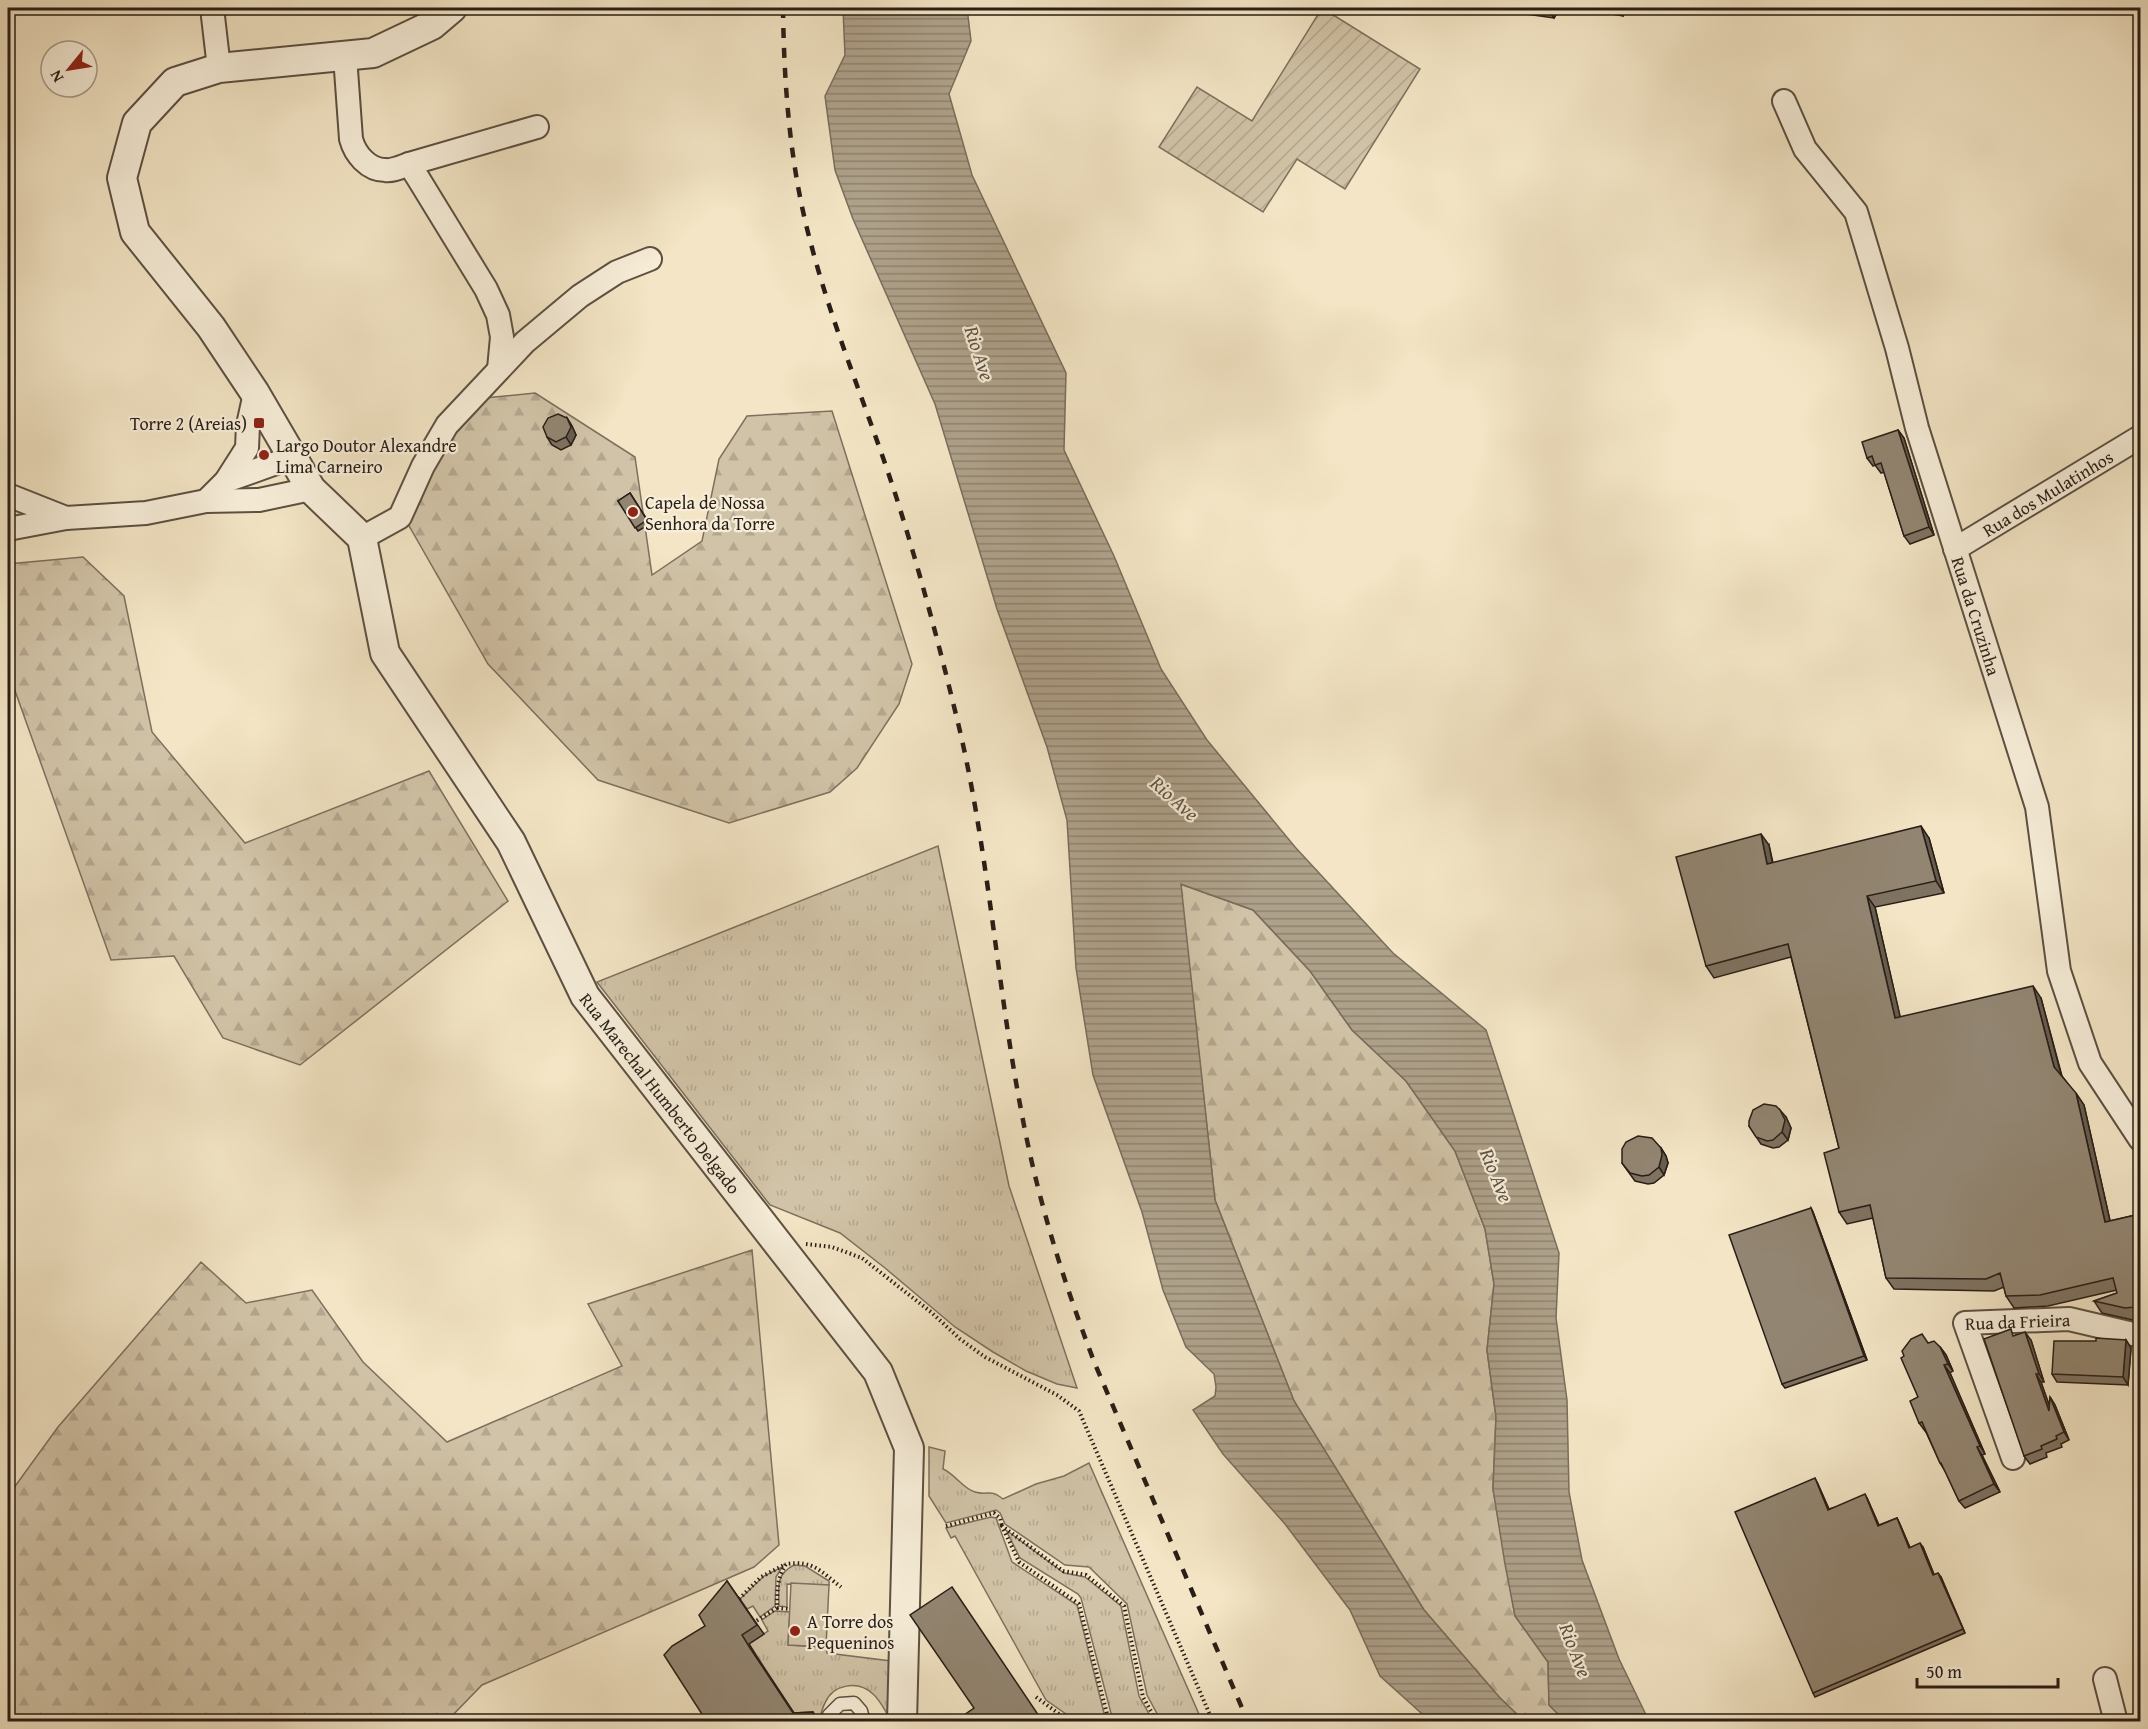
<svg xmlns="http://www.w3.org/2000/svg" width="2148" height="1729" viewBox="0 0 2148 1729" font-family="'Gentium Book Plus',serif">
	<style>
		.grass { fill: url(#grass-tufts); stroke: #7d705f; stroke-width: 1.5 }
		.forest { fill: url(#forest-firs); stroke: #7d705f; stroke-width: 1.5 }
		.garden { fill: url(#garden-furrows); stroke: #7d705f; stroke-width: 1.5 }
		.pitch { fill: #d1c3a7; stroke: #7d705f; stroke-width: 1.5 }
		.water { fill: url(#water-rules); stroke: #796d5c; stroke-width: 1.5 }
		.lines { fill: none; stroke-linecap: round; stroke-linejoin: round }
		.service-casing { stroke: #5c5042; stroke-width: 15 }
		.minor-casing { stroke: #5c5042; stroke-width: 26 }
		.tertiary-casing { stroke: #5c5042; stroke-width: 32 }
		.path { stroke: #291e17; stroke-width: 4; stroke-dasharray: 1.5 3; stroke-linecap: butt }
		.service { stroke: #f7eed9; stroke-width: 12 }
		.minor { stroke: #f7eed9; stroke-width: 22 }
		.tertiary { stroke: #f7eed9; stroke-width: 28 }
		.rail { stroke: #291e17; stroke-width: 4.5; stroke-dasharray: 10 10; stroke-linecap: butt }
		.wall { fill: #7e7261; stroke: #291e17; stroke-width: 1.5 }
		.shaded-wall { fill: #665d4f; stroke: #291e17; stroke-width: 1.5 }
		.building { fill: #928571; stroke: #291e17; stroke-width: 1.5 }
		.poi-dot { fill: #8f2418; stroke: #f7eed9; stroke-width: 2 }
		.labels { text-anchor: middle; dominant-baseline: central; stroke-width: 4.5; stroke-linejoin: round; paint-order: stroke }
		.poi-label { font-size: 18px; fill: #291e17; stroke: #f7eed9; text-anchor: start }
		.street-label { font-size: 18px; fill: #291e17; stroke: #f7eed9 }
		.water-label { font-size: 20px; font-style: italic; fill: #5e5245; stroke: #f7eed9 }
	</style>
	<defs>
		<pattern id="grass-tufts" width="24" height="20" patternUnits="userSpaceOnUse" patternTransform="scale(1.5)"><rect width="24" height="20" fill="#d1c3a7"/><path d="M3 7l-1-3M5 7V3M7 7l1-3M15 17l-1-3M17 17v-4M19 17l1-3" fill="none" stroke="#b3a78f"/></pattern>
		<pattern id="forest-firs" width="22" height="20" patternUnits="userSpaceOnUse" patternTransform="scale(1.5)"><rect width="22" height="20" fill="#d1c3a7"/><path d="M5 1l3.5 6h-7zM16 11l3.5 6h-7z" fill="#b3a78f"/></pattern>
		<pattern id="garden-furrows" width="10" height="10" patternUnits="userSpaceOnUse" patternTransform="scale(1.5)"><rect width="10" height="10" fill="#d1c3a7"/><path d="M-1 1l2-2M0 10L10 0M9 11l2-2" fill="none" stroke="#b3a78f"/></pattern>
		<pattern id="water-rules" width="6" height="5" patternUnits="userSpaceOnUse" patternTransform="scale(1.5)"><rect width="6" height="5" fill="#aea18a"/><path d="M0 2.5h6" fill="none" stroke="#8e8370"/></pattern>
	</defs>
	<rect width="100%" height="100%" fill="#f3e5c5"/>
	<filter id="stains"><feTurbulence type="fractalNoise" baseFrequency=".00333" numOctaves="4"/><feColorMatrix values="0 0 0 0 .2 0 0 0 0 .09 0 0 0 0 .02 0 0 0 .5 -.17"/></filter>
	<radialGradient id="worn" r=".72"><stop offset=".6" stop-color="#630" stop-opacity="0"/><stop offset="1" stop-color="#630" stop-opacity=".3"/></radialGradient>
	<g class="grass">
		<polygon points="938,846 1009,1186 1077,1388 1057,1384 1026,1371 993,1352 955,1327 885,1268 840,1233 770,1205 597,982"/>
		<path d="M929,1447L945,1451L943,1469C955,1474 963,1489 975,1492C989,1496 989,1488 1003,1499L1036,1484L1064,1476L1089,1463L1202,1721H1161L1147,1695L1127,1604L1089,1567L1065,1565L1005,1524L1000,1513L996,1510L946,1523L929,1496Z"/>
		<polygon points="991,1517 996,1518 1012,1562 1077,1605 1106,1721 1076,1721 1046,1700 955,1536 951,1538 946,1528"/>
		<polygon points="1006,1530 1064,1573 1085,1577 1121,1606 1139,1696 1153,1721 1113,1721 1081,1598 1078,1594 1020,1558"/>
		<path d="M794,1565L805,1566L829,1581V1585L787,1584V1607L779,1606C779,1587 775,1575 794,1565Z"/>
		<polygon points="782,1567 776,1577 775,1606 760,1617 753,1606 747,1609 740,1599 764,1576"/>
		<path d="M775,1611L790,1612L788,1645L826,1647L827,1653L891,1661L889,1717C884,1709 880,1700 873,1694C858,1680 833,1684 825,1703C822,1708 821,1715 819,1721H799L749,1644L768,1631L762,1620Z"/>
	</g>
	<g class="forest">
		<polygon points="535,393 635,457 652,575 702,541 719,459 747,416 832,411 912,664 899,704 857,768 830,792 729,823 598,780 488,664 404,517 474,399"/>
		<polygon points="83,557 124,596 152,732 245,843 429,771 508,901 300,1065 223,1038 174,956 111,960 8,671 8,564"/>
		<polygon points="1180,884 1253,910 1310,971 1352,1030 1406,1081 1455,1151 1485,1229 1494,1284 1487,1350 1496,1417 1493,1489 1515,1616 1548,1662 1549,1705 1565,1721 1524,1721 1500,1698 1424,1610 1294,1401 1215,1200"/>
		<polygon points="752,1250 779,1545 754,1567 482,1685 447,1721 8,1721 8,1496 58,1427 201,1262 246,1303 312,1290 363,1362 447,1442 622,1366 588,1304"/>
	</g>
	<polygon class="garden" points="1322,8 1420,69 1345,189 1297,159 1263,212 1159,147 1197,87 1252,121"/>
	<polygon class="pitch" points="791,1583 829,1585 826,1647 788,1645"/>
	<polygon class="water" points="843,8 967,8 971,41 949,94 972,175 1066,373 1064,450 1114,556 1161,669 1207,740 1295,847 1393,953 1486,1030 1559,1253 1556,1318 1567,1400 1569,1492 1582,1560 1619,1659 1649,1721 1565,1721 1549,1705 1548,1662 1515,1616 1505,1564 1493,1489 1496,1417 1487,1350 1494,1284 1485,1229 1455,1151 1406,1081 1352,1030 1310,971 1253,910 1181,884 1215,1200 1294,1401 1424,1610 1500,1698 1524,1721 1430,1721 1380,1676 1350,1610 1285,1524 1223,1454 1193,1410 1215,1396 1216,1387 1214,1374 1186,1347 1163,1290 1142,1212 1093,1075 1076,968 1067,820 1047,747 997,609 935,404 853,219 835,170 825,96 845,55"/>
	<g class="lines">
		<defs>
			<polyline id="service" points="828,1722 829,1715 840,1704 854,1703 861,1711 864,1722"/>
			<g id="minor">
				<polyline points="212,8 219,68"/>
				<path d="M345,56L351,139C355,154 368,170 385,170C393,171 401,167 409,164L418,178L486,289L498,315L502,337L499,369"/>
				<path id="s1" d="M1784,101L1805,149L1856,212L1897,348L1917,428L2037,807L2059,971L2090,1063L2140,1139"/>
				<polyline points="409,164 537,127"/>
				<polyline points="226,481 293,457"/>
				<polyline points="8,495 66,518"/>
				<polyline points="206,501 226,481 247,448 248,425 255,393"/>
				<polyline points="8,529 66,518 146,513 206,501 259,500 311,489"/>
				<polyline points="362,538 400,517 423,466 447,425 525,342 580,296 617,272 650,259"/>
				<path id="s2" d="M1955,549L2140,437"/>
				<path id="s3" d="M2013,1458L1965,1323L2069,1319L2133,1334L2140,1332"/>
				<polyline points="2105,1679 2116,1722"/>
			</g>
			<g id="tertiary">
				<path id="s4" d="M452,8L432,25L373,53L219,68L175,82L137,123L122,178L135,232L211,327L255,393L311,489L362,538L385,653L511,842L585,996L878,1372L909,1448L902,1722"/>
			</g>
		</defs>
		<use href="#service" class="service-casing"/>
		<use href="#minor" class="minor-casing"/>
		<use href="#tertiary" class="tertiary-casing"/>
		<g class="path">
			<polyline points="806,1244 832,1247 862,1258 931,1312 960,1339 985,1357 1057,1395 1079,1411 1213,1722"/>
			<polyline points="946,1526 994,1513 1000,1518 1002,1526"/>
			<polyline points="736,1602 761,1577 786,1564"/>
			<polyline points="777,1608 789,1609"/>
			<path d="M753,1623L777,1608C777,1592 777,1578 786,1564C814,1560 821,1572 841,1587"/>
			<polyline points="1036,1697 1070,1722"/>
			<polyline points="1109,1722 1079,1604 1019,1562 1002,1526 1063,1571 1086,1575 1124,1606 1143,1697 1157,1722"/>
		</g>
		<use href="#service" class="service"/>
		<use href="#minor" class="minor"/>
		<use href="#tertiary" class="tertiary"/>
		<path class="rail" d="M783,8C784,87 790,167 811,244C833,328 867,408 894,490C919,568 940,648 959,727C989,855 997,986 1022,1115C1038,1201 1064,1283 1095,1364L1248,1722"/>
	</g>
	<g class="wall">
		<polygon points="1482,8 1560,8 1554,18"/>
		<polygon points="1603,8 1628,8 1623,16 1612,14"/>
		<polygon points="567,418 572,426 576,435 571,445 561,450 552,445 547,437"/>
		<polygon points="1898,430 1904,438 1934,535 1910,544 1904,536 1884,472 1881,473 1875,465 1873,466 1867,458"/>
		<polygon points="630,493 650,524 638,531 618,501"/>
		<polygon points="1929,838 1944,893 1875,907 1900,1017 2041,998 2062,1076 2084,1105 2110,1221 2140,1214 2140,1319 2133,1320 2102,1313 2094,1301 2117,1293 2117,1290 2048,1306 2014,1308 2006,1296 2004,1287 1994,1291 1894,1289 1886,1278 1873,1218 1847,1224 1839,1212 1839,1148 1791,957 1714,978 1706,966 1769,845 1773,863"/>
		<polygon points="1786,1117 1791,1128 1788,1140 1779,1147 1773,1148 1761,1144 1749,1126"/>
		<polygon points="1661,1148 1666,1156 1668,1163 1664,1175 1654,1183 1648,1184 1635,1181 1622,1163"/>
		<polygon points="1811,1208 1813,1212 1867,1360 1785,1388 1782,1384"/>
		<polygon points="2016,1335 2031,1340 2044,1382 2041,1382 2049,1405 2050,1397 2055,1405 2069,1440 2061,1444 2062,1447 2046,1453 2047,1457 2030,1464 2024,1456"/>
		<polygon points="2126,1340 2131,1348 2128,1385 2057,1382 2052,1374"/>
		<polygon points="1928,1343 1940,1347 1946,1355 1953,1371 1950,1373 1985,1454 1982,1455 2000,1492 1965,1508 1959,1501 1945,1471 1940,1463 1925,1430 1925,1431 1919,1423 1918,1397"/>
		<polygon points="1817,1482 1829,1509 1867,1498 1879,1525 1897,1518 1899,1522 1910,1548 1923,1547 1934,1575 1941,1577 1965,1633 1815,1697 1813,1693"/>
		<polygon points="727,1581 764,1634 749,1644 757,1657 794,1713 813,1712 820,1722 707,1722 705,1626"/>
	</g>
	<g class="shaded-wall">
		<polygon points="1547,8 1560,8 1554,18"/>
		<polygon points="1617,8 1628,8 1623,16"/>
		<polygon points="567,418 572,426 576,435 571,445 566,437"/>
		<polygon points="1898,430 1904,438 1934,535 1929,527"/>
		<polygon points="1921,826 1929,838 1944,893 1936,881"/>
		<polygon points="1761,834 1769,845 1775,876 1767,864"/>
		<polygon points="1867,896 1875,907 1903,1029 1895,1018"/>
		<polygon points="2033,986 2041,998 2062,1078 2054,1067"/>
		<polygon points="2076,1093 2084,1105 2113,1234 2105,1222"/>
		<polygon points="1780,1110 1786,1117 1791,1128 1788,1140 1782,1132"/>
		<polygon points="1661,1148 1666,1156 1668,1163 1664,1175 1659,1167"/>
		<polygon points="1811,1208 1813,1212 1867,1360 1864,1356"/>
		<polygon points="2025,1332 2031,1340 2044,1382 2039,1374"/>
		<polygon points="2126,1340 2131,1348 2128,1385 2123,1377"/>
		<polygon points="1940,1347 1946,1355 1953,1371 1948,1364"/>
		<polygon points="1944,1365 1950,1373 1985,1454 1980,1446"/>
		<polygon points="2036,1374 2041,1382 2054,1419 2049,1411"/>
		<polygon points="2050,1397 2055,1405 2069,1440 2064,1432"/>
		<polygon points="1977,1447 1982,1455 2000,1492 1994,1484"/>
		<polygon points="1815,1478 1817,1482 1831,1514 1828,1510"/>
		<polygon points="1865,1494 1867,1498 1881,1530 1878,1526"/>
		<polygon points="1897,1518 1899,1522 1912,1552 1909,1548"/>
		<polygon points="1920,1543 1923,1547 1936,1579 1933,1575"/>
		<polygon points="1938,1573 1941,1577 1965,1633 1963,1629"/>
	</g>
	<g class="building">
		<polygon points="558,414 567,418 571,427 566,437 556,442 547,437 543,427 548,418"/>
		<polygon points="1898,430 1929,527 1904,536 1881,463 1875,465 1872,456 1867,458 1862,442"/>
		<polygon points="630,493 647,520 635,528 618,501"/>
		<polygon points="1921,826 1936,881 1867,896 1895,1018 2033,986 2054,1067 2076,1093 2105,1222 2140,1214 2140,1310 2135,1307 2125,1308 2094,1301 2117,1293 2113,1278 2040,1295 2006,1296 2000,1273 1986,1279 1886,1278 1870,1205 1839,1212 1824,1153 1839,1148 1788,944 1706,966 1676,857 1761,834 1767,864"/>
		<polygon points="1764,1104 1776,1106 1780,1110 1785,1120 1782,1132 1773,1140 1767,1141 1756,1137 1749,1126 1749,1121 1753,1110"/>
		<polygon points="1638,1136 1652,1138 1661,1148 1662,1155 1659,1167 1649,1175 1642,1176 1630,1173 1622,1163 1622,1149 1626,1142"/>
		<polygon points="1811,1208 1864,1356 1782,1384 1729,1235"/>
		<polygon points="2011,1329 2013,1336 2025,1332 2039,1374 2036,1374 2049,1411 2050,1397 2064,1432 2056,1436 2057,1439 2041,1446 2042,1449 2024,1456 1984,1339"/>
		<polygon points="1922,1334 1928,1343 1934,1341 1940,1347 1948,1364 1944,1365 1980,1446 1977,1447 1994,1484 1959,1501 1941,1463 1940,1463 1922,1422 1919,1423 1910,1401 1918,1397 1901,1358 1904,1356 1902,1351 1911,1339"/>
		<polygon points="2096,1338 2126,1340 2123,1377 2052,1374 2054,1341 2096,1341"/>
		<polygon points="1815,1478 1828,1510 1865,1494 1878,1526 1897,1518 1909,1548 1920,1543 1933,1575 1938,1573 1963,1629 1813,1693 1735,1512"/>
		<polygon points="727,1581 757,1625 742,1635 750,1648 793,1713 813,1712 814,1717 819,1722 707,1722 664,1655 672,1646 705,1626 699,1615"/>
		<polygon points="952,1587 1043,1722 954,1722 974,1708 910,1615"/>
	</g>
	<g class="poi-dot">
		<rect x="253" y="417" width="12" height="12" rx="3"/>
		<circle cx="264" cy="455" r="6"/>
		<circle cx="633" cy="512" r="6"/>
		<circle cx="795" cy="1631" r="6"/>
	</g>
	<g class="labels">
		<g class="poi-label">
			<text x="247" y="423" text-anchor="end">Torre 2 (Areias)</text>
			<text x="276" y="445">Largo Doutor Alexandre<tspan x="276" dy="21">Lima Carneiro</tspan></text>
			<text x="645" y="502">Capela de Nossa<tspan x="645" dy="21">Senhora da Torre</tspan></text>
			<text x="807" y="1621">A Torre dos<tspan x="807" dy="21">Pequeninos</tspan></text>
		</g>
		<g class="street-label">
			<text stroke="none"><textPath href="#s2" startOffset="108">Rua dos Mulatinhos</textPath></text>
			<text stroke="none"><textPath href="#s1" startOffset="555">Rua da Cruzinha</textPath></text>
			<text stroke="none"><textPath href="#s4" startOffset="1482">Rua Marechal Humberto Delgado</textPath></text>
			<text stroke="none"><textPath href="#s3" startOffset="196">Rua da Frieira</textPath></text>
		</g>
		<g class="water-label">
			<text transform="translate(980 353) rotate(72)">Rio Ave</text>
			<text transform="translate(1175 798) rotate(41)">Rio Ave</text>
			<text transform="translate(1497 1175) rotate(68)">Rio Ave</text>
			<text transform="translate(1576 1650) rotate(69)">Rio Ave</text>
		</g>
	</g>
	<rect width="2148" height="1729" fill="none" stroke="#f3e5c5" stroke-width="30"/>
	<rect x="9" y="9" width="2130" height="1711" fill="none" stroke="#291e17" stroke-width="3"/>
	<rect x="15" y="15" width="2118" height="1699" fill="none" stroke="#291e17" stroke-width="1.5"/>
	<g transform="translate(69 69) rotate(240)"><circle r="28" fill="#f7eed9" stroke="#a59b8b" stroke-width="1.5"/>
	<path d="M0-4.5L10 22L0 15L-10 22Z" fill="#8f2418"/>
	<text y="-9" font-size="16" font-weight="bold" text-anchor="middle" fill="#291e17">N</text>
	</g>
	<path d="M1917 1678v9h141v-9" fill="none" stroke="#291e17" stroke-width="3"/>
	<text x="1926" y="1678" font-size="18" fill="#291e17" stroke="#f7eed9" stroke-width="4.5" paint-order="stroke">50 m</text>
	<rect width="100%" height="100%" filter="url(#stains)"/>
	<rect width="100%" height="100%" fill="url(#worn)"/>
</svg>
